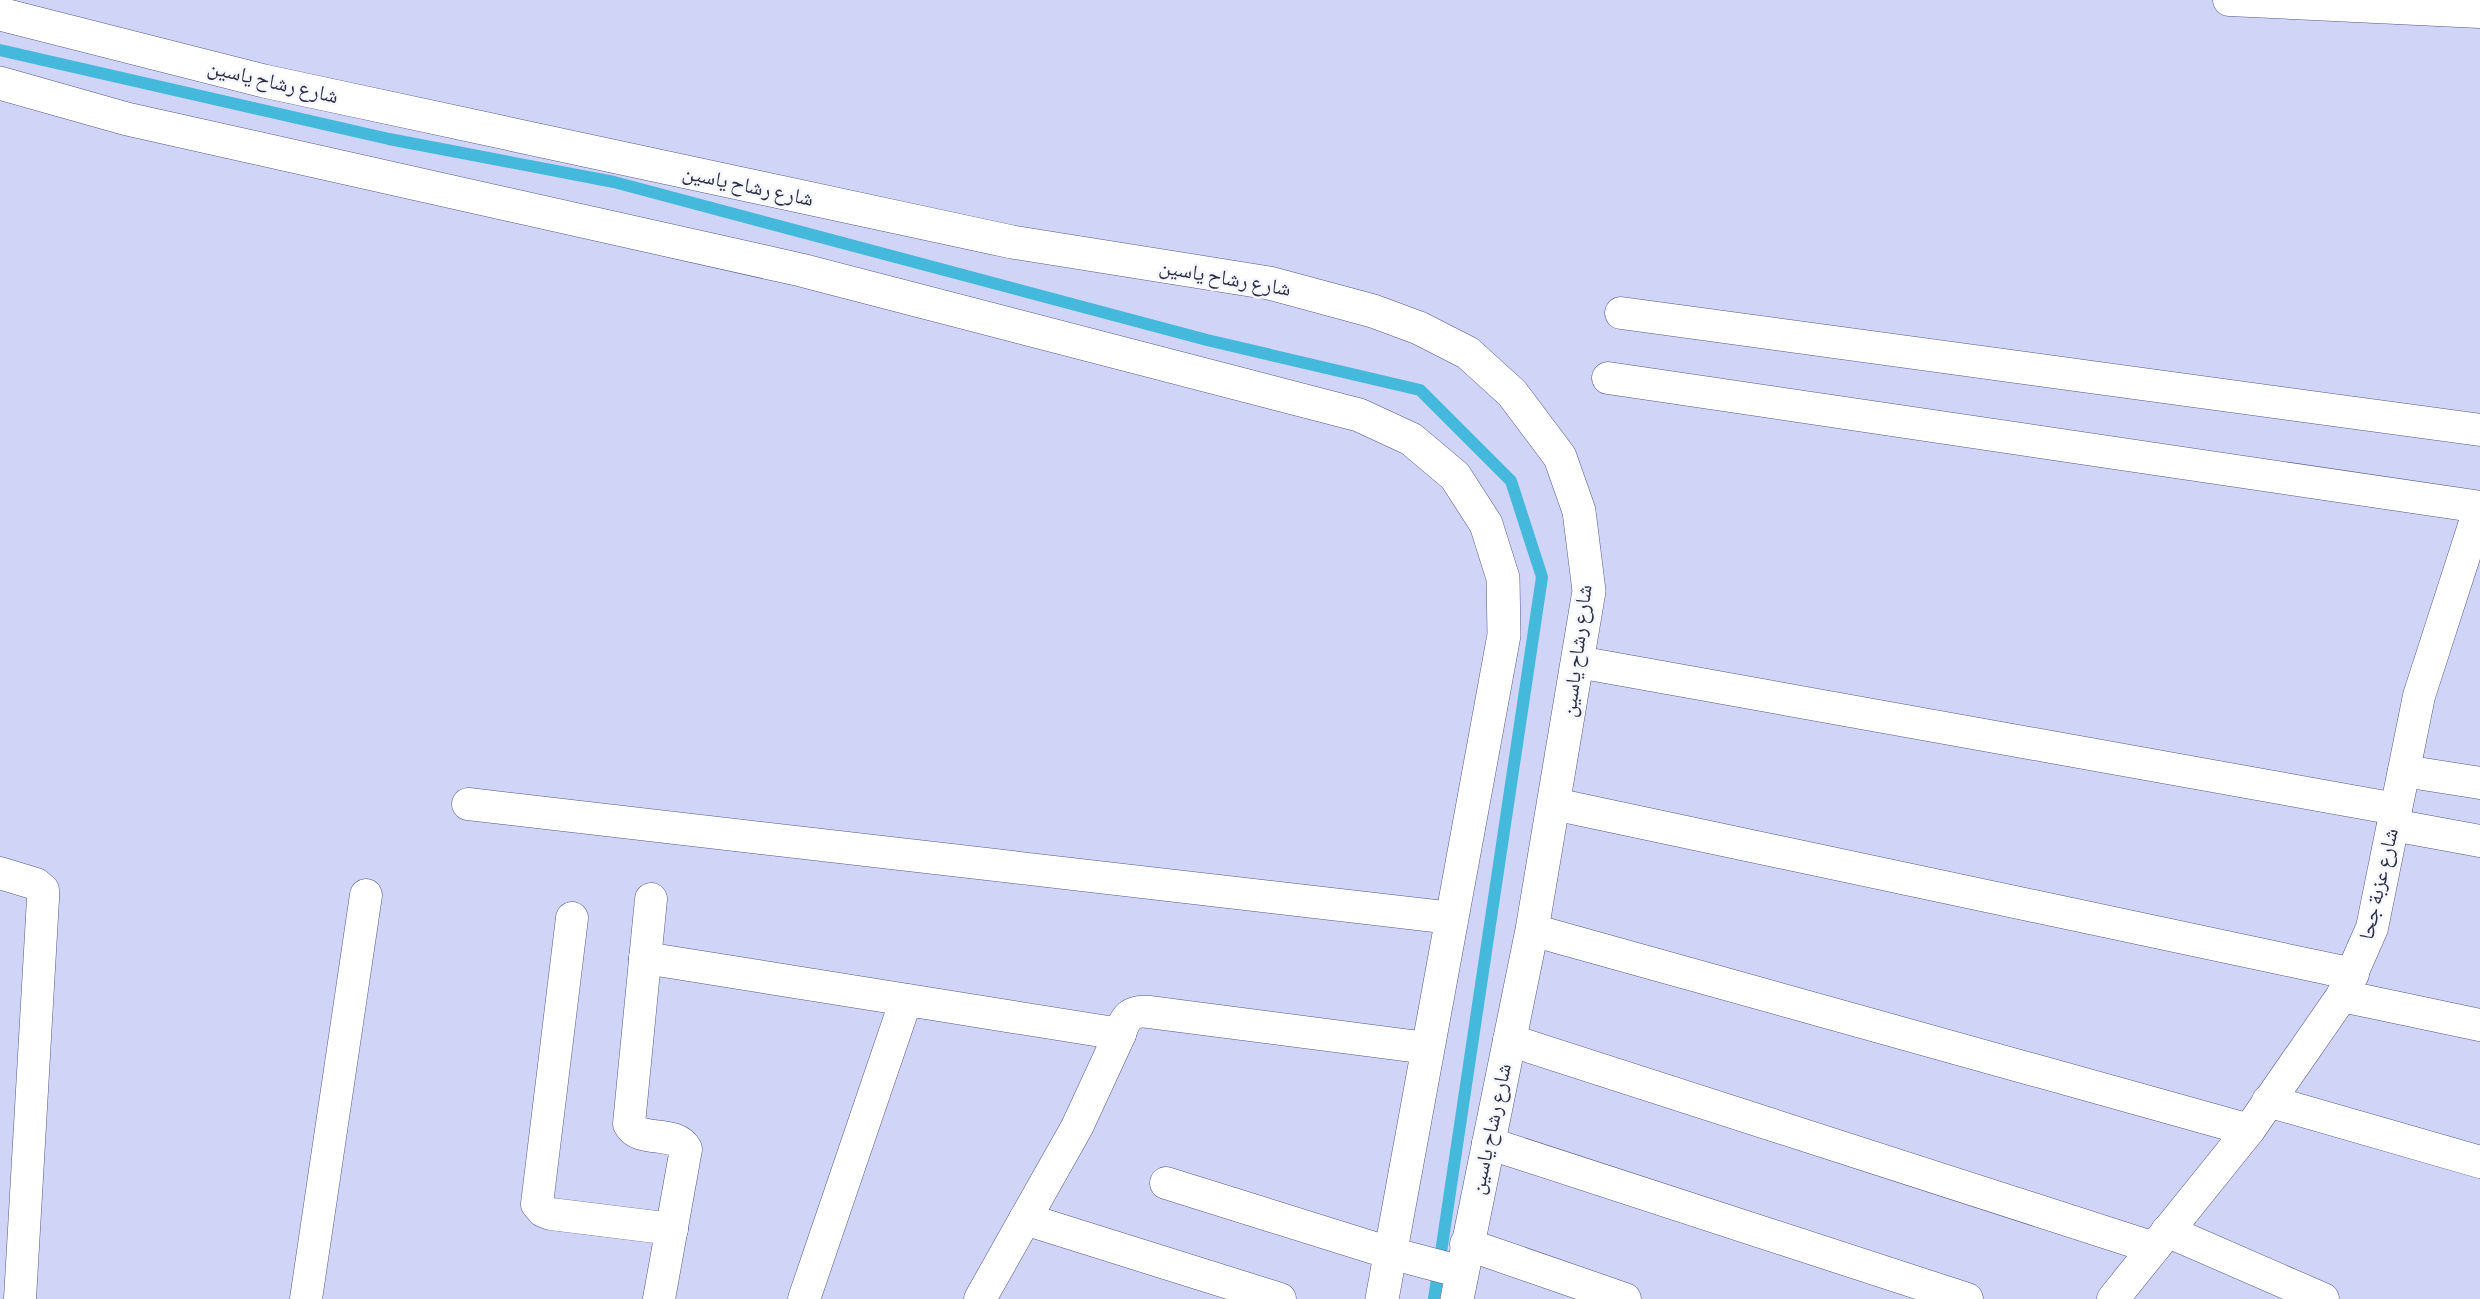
<svg xmlns="http://www.w3.org/2000/svg" width="2480" height="1299" viewBox="0 0 2480 1299" font-family="'Sofia Sans Condensed','Noto Naskh Arabic',sans-serif">
	<style>
		.lines { fill: none; stroke-linecap: round; stroke-linejoin: round }
		.stream { stroke: #44b9db; stroke-width: 12 }
		.street-casing { stroke: #555789; stroke-width: 33 }
		.secondary-casing { stroke: #555789; stroke-width: 34 }
		.street { stroke: #fff; stroke-width: 32 }
		.secondary { stroke: #fff; stroke-width: 33 }
		.labels { text-anchor: middle; dominant-baseline: central; stroke-width: 5; stroke-linejoin: round; paint-order: stroke }
		.street-label { font-size: 21px; fill: #2d2f45; stroke: #f6f7fd }
	</style>
	<rect width="100%" height="100%" fill="#d0d4f7"/>
	<g class="lines">
		<polyline class="stream" points="0,50 389,139 614,182 1207,340 1420,390 1511,481 1542,577 1434,1299"/>
		<defs>
			<g id="street">
				<polyline points="2229,0 2480,12"/>
				<polyline points="1621,313 2480,430"/>
				<polyline points="1608,378 2480,507"/>
				<polyline points="1578,662 2396,809"/>
				<polyline points="2404,771 2480,783"/>
				<polyline points="468,804 1452,918"/>
				<polyline points="1554,804 2353,974"/>
				<polyline points="2393,825 2480,841"/>
				<polyline points="0,873 36,884 43,890 43,899 20,1299"/>
				<path d="M651,899L629,1124C639,1144 675,1129 686,1149L659,1299"/>
				<polyline points="572,918 537,1204 543,1211 551,1214 672,1229"/>
				<polyline points="1532,930 2249,1130"/>
				<polyline points="645,958 1120,1034"/>
				<polyline points="2342,996 2480,1025"/>
				<polyline points="1509,1040 2154,1248"/>
				<polyline points="2268,1101 2480,1162"/>
				<polyline points="1488,1143 1967,1299"/>
				<polyline points="1166,1183 1390,1253 1462,1272"/>
				<polyline points="1025,1219 1280,1299"/>
				<polyline points="2167,1231 2323,1299"/>
				<polyline points="1466,1244 1625,1299"/>
				<polyline points="306,1299 366,895"/>
				<polyline points="804,1299 906,1000"/>
				<path d="M980,1299L1077,1127L1120,1034C1125,1017 1131,1010 1149,1012L1427,1048"/>
				<polyline points="2113,1299 2249,1130 2342,996 2372,928 2419,696 2480,507"/>
			</g>
			<g id="secondary">
				<polyline points="0,14 264,81 1012,242 1269,283 1373,311 1419,328 1468,353 1512,393 1560,457 1579,511 1589,591 1532,930 1457,1299"/>
				<polyline points="0,83 127,119 801,270 1359,415 1411,439 1455,476 1486,524 1503,578 1504,635 1382,1299"/>
			</g>
		</defs>
		<use href="#street" class="street-casing"/>
		<use href="#secondary" class="secondary-casing"/>
		<use href="#street" class="street"/>
		<use href="#secondary" class="secondary"/>
	</g>
	<g class="labels">
		<g class="street-label">
			<text transform="translate(273 82) rotate(13)">شارع رشاح ياسين</text>
			<text transform="translate(748 186) rotate(12)">شارع رشاح ياسين</text>
			<text transform="translate(1225 278) rotate(10)">شارع رشاح ياسين</text>
			<text transform="translate(1577 651) rotate(-83)">شارع رشاح ياسين</text>
			<text transform="translate(2379 884) rotate(-77)">شارع عزبة جحا</text>
			<text transform="translate(1491 1129) rotate(-78)">شارع رشاح ياسين</text>
		</g>
	</g>
</svg>
